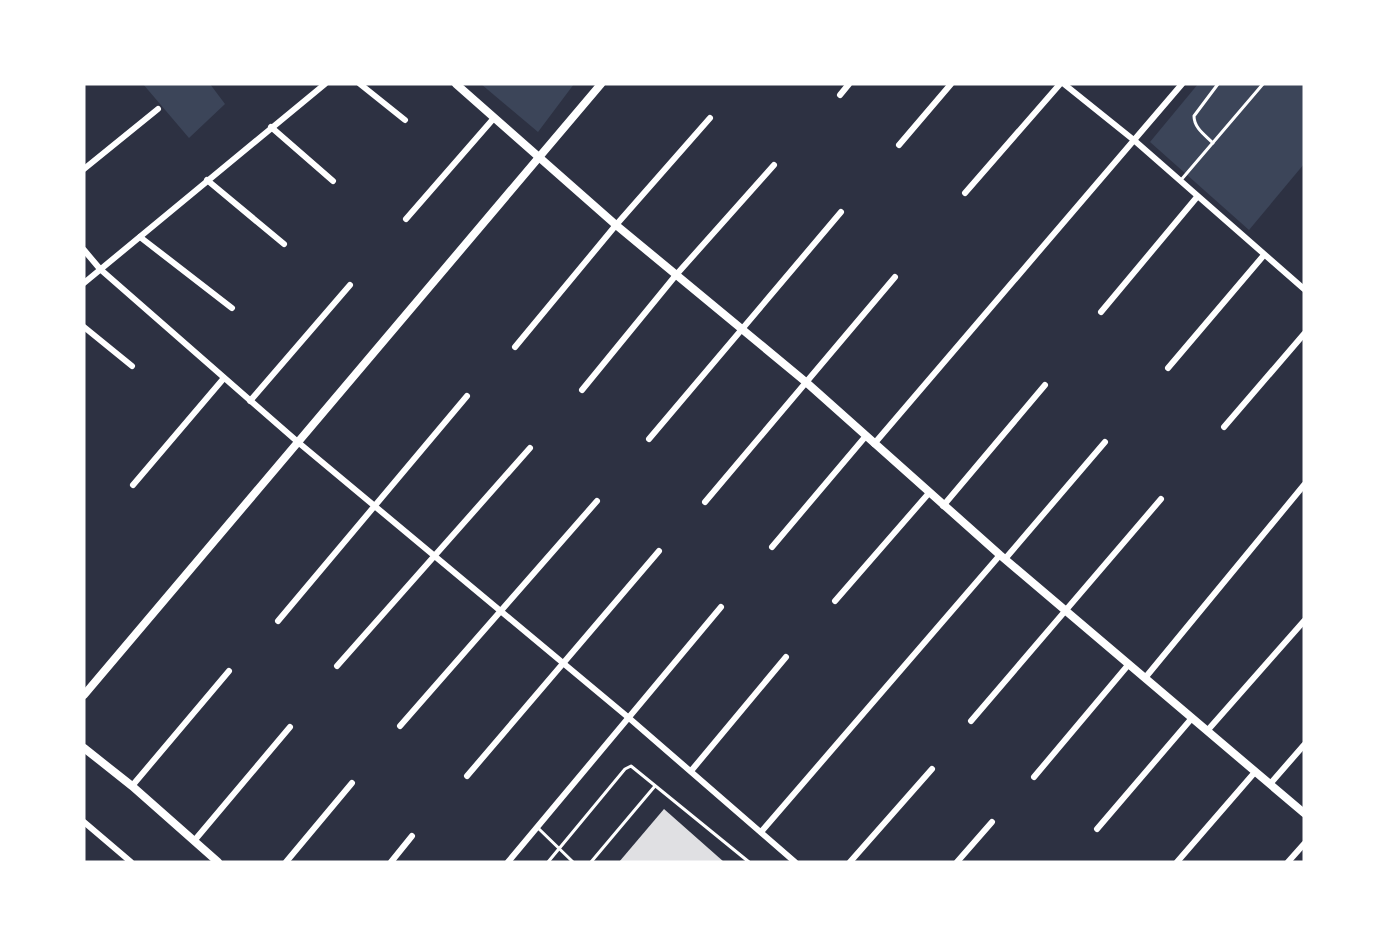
<svg xmlns="http://www.w3.org/2000/svg" width="1388" height="946" viewBox="0 0 1388 946" font-family="Poppins,sans-serif">
	<style>
		.green { fill: #3c4559 }
		.building { fill: #e0e0e3 }
		.lines { fill: none; stroke-linecap: round; stroke-linejoin: round }
		.service { stroke: #fff; stroke-width: 3 }
		.minor { stroke: #fff; stroke-width: 6 }
		.tertiary { stroke: #fff; stroke-width: 8 }
	</style>
	<rect width="100%" height="100%" fill="#2d3142"/>
	<g class="green">
		<polygon points="143,84 210,84 225,104 189,138"/>
		<polygon points="481,84 574,84 538,132"/>
		<polygon points="1198,84 1304,84 1304,164 1249,230 1150,142"/>
	</g>
	<polygon class="building" points="664,809 724,862 619,862"/>
	<g class="lines">
		<g class="service">
			<path d="M1213,143C1205,135 1194,128 1194,116L1218,84"/>
			<polyline points="1181,180 1263,84"/>
			<polyline points="538,828 573,862"/>
			<polyline points="548,862 625,769 631,766 749,862"/>
			<polyline points="591,862 655,786"/>
		</g>
		<g class="minor">
			<polyline points="360,84 405,120"/>
			<polyline points="1064,84 1135,141 1304,289"/>
			<polyline points="840,95 849,84"/>
			<polyline points="271,127 333,181"/>
			<polyline points="899,145 951,84"/>
			<polyline points="84,169 158,109"/>
			<polyline points="207,180 284,244"/>
			<polyline points="965,193 1060,84"/>
			<polyline points="406,219 494,118"/>
			<polyline points="140,237 232,308"/>
			<polyline points="84,250 100,269 299,443 629,718 795,862"/>
			<polyline points="84,283 325,84"/>
			<polyline points="1101,312 1197,197"/>
			<polyline points="84,327 132,366"/>
			<polyline points="515,347 616,225 710,118"/>
			<polyline points="1168,368 1264,255"/>
			<polyline points="582,390 676,275 774,165"/>
			<polyline points="250,401 350,285"/>
			<polyline points="1224,427 1304,334"/>
			<polyline points="649,439 841,212"/>
			<polyline points="874,444 1182,84"/>
			<polyline points="133,485 224,378"/>
			<polyline points="705,502 895,277"/>
			<polyline points="943,506 1045,385"/>
			<polyline points="772,547 865,437"/>
			<polyline points="1005,559 1105,442"/>
			<polyline points="835,601 929,493"/>
			<polyline points="278,621 467,396"/>
			<polyline points="337,666 530,448"/>
			<polyline points="1145,678 1304,485"/>
			<polyline points="971,721 1161,499"/>
			<polyline points="400,726 597,501"/>
			<polyline points="1207,731 1304,621"/>
			<polyline points="691,771 786,657"/>
			<polyline points="467,776 659,551"/>
			<polyline points="1034,777 1129,664"/>
			<polyline points="1270,784 1304,745"/>
			<polyline points="132,786 229,671"/>
			<polyline points="84,822 131,862"/>
			<polyline points="1097,829 1192,718"/>
			<polyline points="761,832 1000,555"/>
			<polyline points="194,841 290,727"/>
			<polyline points="286,862 352,783"/>
			<polyline points="391,862 412,836"/>
			<polyline points="508,862 721,607"/>
			<polyline points="850,862 932,769"/>
			<polyline points="957,862 992,822"/>
			<polyline points="1177,862 1255,772"/>
			<polyline points="1288,862 1304,844"/>
		</g>
		<g class="tertiary">
			<polyline points="456,84 616,225 807,383 1000,555 1304,813"/>
			<polyline points="84,695 601,84"/>
			<polyline points="84,748 132,786 218,862"/>
		</g>
	</g>
	<rect width="1388" height="946" fill="none" stroke="#ffffff" stroke-width="171"/>
</svg>
